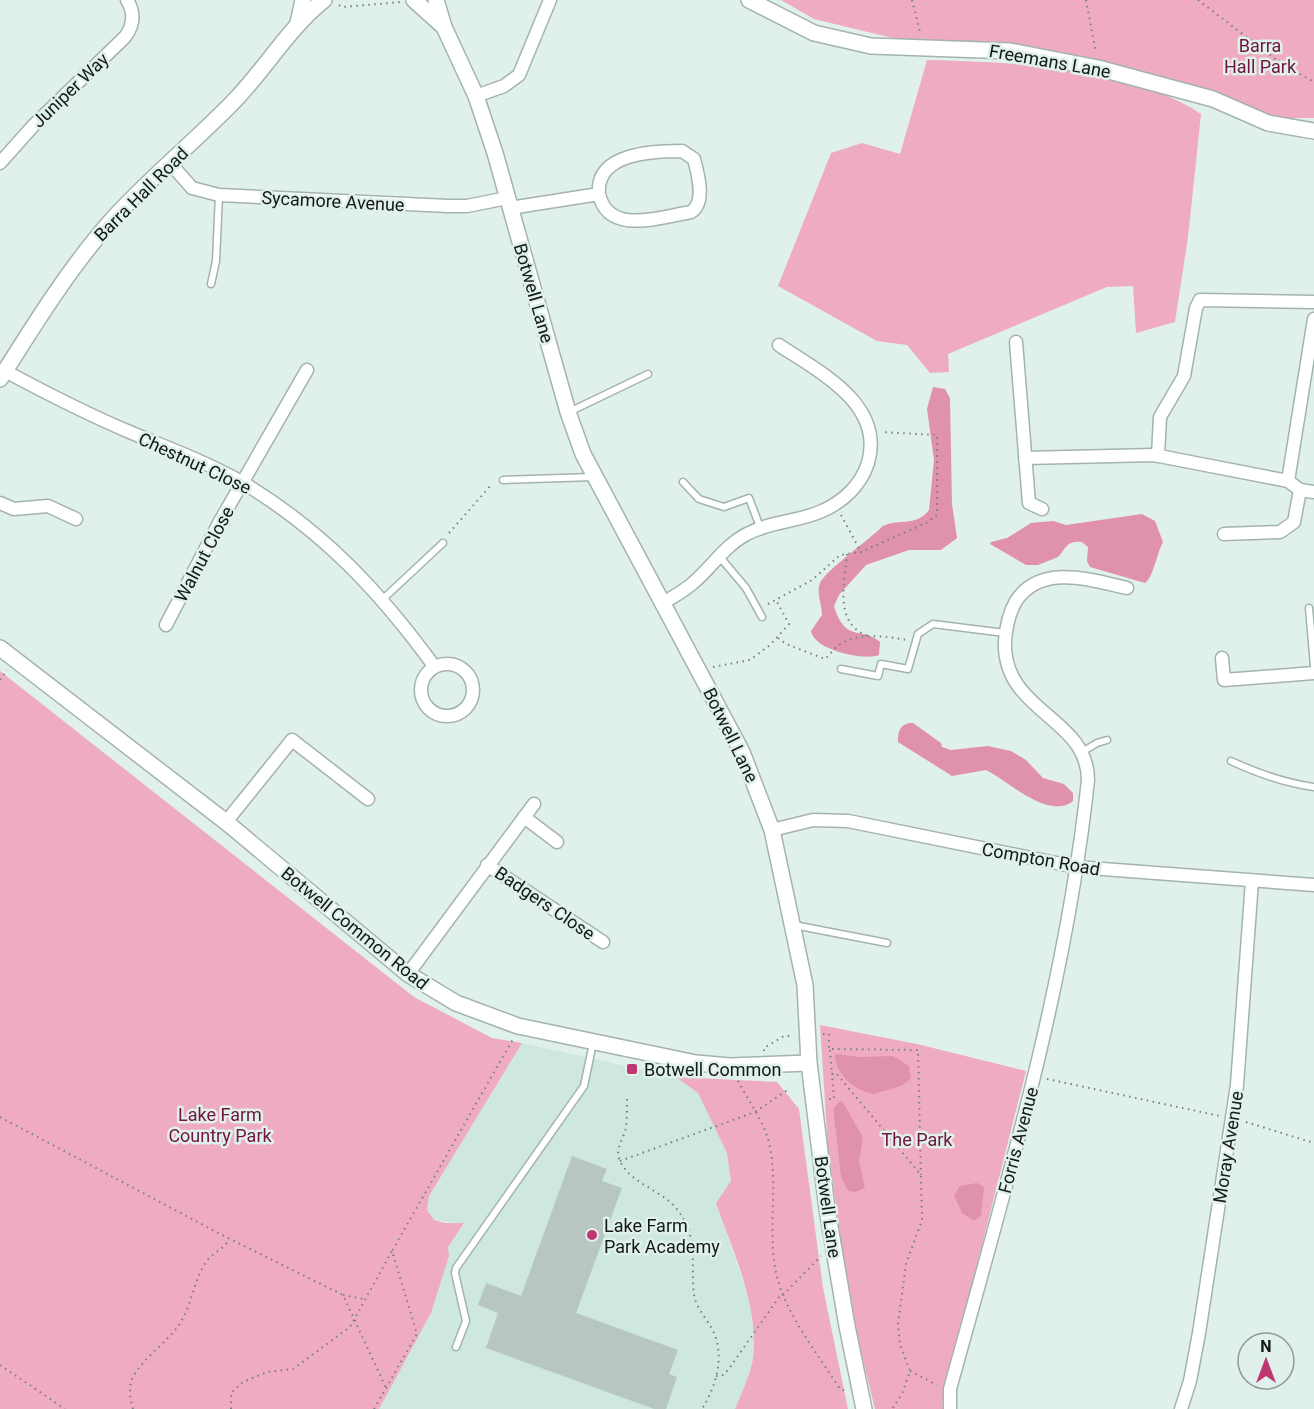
<svg xmlns="http://www.w3.org/2000/svg" width="1314" height="1409" viewBox="0 0 1314 1409" font-family="Roboto,sans-serif">
	<style>
		.built { fill: #cee7df }
		.green { fill: #efacc1 }
		.forest { fill: #e091ab }
		.building { fill: #b7c6c2 }
		.lines { fill: none; stroke-linecap: round; stroke-linejoin: round }
		.service-casing { stroke: #a4b3af; stroke-width: 9 }
		.minor-casing { stroke: #a4b3af; stroke-width: 15 }
		.tertiary-casing { stroke: #a4b3af; stroke-width: 18 }
		.path { stroke: #76807d; stroke-width: 2; stroke-dasharray: 1.5 4.5; stroke-linecap: butt }
		.service { stroke: #fff; stroke-width: 6 }
		.minor { stroke: #fff; stroke-width: 12 }
		.tertiary { stroke: #fff; stroke-width: 15 }
		.poi-dot { fill: #bf3671; stroke: #e0f0eb; stroke-width: 2 }
		.labels { text-anchor: middle; dominant-baseline: central; stroke-width: 5; stroke-linejoin: round; paint-order: stroke }
		.park-label { font-size: 18px; fill: #71143f; stroke: #e0f0eb }
		.street-label { font-size: 18px; fill: #141918; stroke: #e0f0eb }
		.poi-label { font-size: 18px; fill: #141918; stroke: #e0f0eb; text-anchor: start }
	</style>
	<rect width="100%" height="100%" fill="#e0f0eb"/>
	<polygon class="built" points="522,1043 676,1077 698,1093 727,1153 731,1181 716,1203 750,1302 755,1349 748,1380 735,1409 379,1409 431,1313 448,1256 448,1247 464,1224 434,1220 427,1210 429,1196"/>
	<g class="green">
		<polygon points="781,0 1314,0 1314,118 1270,118 1194,87 901,40 814,19"/>
		<path d="M927,60C1012,62 1130,67 1201,114L1188,237L1175,322L1136,333L1133,286L1107,287L948,354L949,372L930,373L907,345L877,341L778,286L831,153L862,143L900,154Z"/>
		<polygon points="0,671 414,997 492,1038 522,1043 429,1196 427,1210 434,1220 445,1223 464,1223 448,1247 449,1256 431,1313 379,1409 0,1409"/>
		<polygon points="820,1025 917,1044 1026,1071 942,1403 944,1409 875,1409 851,1311 828,1149"/>
		<path d="M676,1077L777,1082L799,1109L823,1288L848,1409H735C743,1390 754,1368 754,1347C755,1297 732,1249 716,1203L731,1181L727,1153L698,1093Z"/>
	</g>
	<g class="forest">
		<path d="M933,387L945,389L950,398L952,504L957,538L941,550H909L866,565L839,595L834,606C845,644 863,626 880,642L879,655C863,661 814,650 811,631L822,615C822,604 816,593 820,583C826,570 869,540 883,526C900,518 916,527 929,510L934,460L927,409Z"/>
		<path d="M1142,514L1155,521L1163,542C1157,553 1153,578 1145,583L1090,567L1087,561L1088,547L1082,542C1067,540 1067,547 1058,557L1038,565H1026L990,544L991,542L1007,538L1031,523L1053,521L1066,525Z"/>
		<path d="M913,723L941,743L942,747L951,750L988,746L1011,751L1026,760L1043,778L1064,784L1073,793V801C1049,821 1007,780 986,770L952,776L898,742C898,731 900,723 913,723Z"/>
		<path d="M835,1054L859,1057L893,1056L909,1066L911,1078C902,1089 887,1089 874,1094C855,1091 835,1075 835,1054Z"/>
		<polygon points="840,1101 843,1102 863,1138 859,1161 865,1188 856,1192 848,1191 841,1177 834,1116 834,1108"/>
		<polygon points="977,1183 984,1187 981,1216 974,1221 962,1213 954,1195 960,1186"/>
	</g>
	<polygon class="building" points="572,1156 607,1169 602,1181 622,1188 576,1313 678,1350 669,1374 677,1377 666,1409 654,1409 486,1348 498,1313 478,1305 486,1283 521,1296"/>
	<g class="lines">
		<defs>
			<g id="service">
				<polyline points="211,284 216,261 219,195"/>
				<polyline points="569,412 648,374"/>
				<polyline points="503,480 593,477"/>
				<polyline points="683,482 699,499 724,507 749,498 760,527"/>
				<polyline points="719,556 746,588 762,617"/>
				<polyline points="383,599 443,543"/>
				<polyline points="1309,608 1314,666"/>
				<polyline points="841,669 878,676 881,664 908,669 918,634 933,624 1005,633"/>
				<polyline points="1082,752 1097,743 1107,740"/>
				<path d="M1231,761C1259,774 1284,783 1314,787"/>
				<polyline points="794,925 887,943"/>
				<polyline points="456,1347 466,1321 455,1273 456,1268 584,1086 593,1043"/>
			</g>
			<g id="minor">
				<polyline points="476,96 504,86 519,75 550,0"/>
				<path d="M0,163L33,126L125,37C134,25 135,13 127,0"/>
				<polyline points="170,163 192,188 219,195 448,206 467,206 507,198"/>
				<path d="M510,208L599,194C595,153 653,151 682,151L694,159C698,174 706,203 691,212C660,217 608,236 599,194"/>
				<polyline points="1016,342 1029,503 1042,509"/>
				<path d="M5,371C46,393 89,415 132,433C170,449 209,463 245,484C324,532 380,592 434,666"/>
				<polyline points="1158,456 1160,417 1184,376 1196,308 1200,300 1314,302"/>
				<polyline points="1025,458 1154,455 1288,481 1300,490 1314,492"/>
				<polyline points="1288,481 1314,319"/>
				<polyline points="0,503 14,509 48,506 76,519"/>
				<polyline points="1224,534 1280,532 1294,522 1300,490"/>
				<path d="M663,603C673,597 684,591 693,583C712,567 725,545 747,534C771,521 798,522 822,511C843,502 861,485 868,463C885,404 819,372 779,345"/>
				<polyline points="166,625 219,523 307,370"/>
				<polyline points="1222,658 1224,680 1314,673"/>
				<circle cx="447" cy="690" r="26"/>
				<polyline points="524,817 557,842"/>
				<polyline points="226,822 292,740 368,799"/>
				<polyline points="772,830 813,820 848,821 1076,867 1314,885"/>
				<polyline points="487,865 603,942"/>
				<polyline points="408,974 534,804"/>
				<path d="M950,1409V1389C1005,1189 1066,988 1088,780C1088,717 1002,712 1005,641C1006,627 1009,613 1016,601C1041,563 1091,580 1127,588"/>
				<polyline points="1181,1409 1190,1381 1199,1333 1237,1085 1252,881"/>
			</g>
			<g id="tertiary">
				<polyline points="414,0 444,27"/>
				<polyline points="436,0 444,27 476,96 495,153 568,412 583,454 742,752 772,830 805,985 809,1063 827,1209 847,1326 864,1409"/>
				<polyline points="749,0 814,33 871,46 1010,51 1098,68 1213,99 1268,123 1314,131"/>
				<polyline points="298,23 303,0"/>
				<path d="M0,379C34,325 68,270 110,222C149,178 196,141 237,98C267,66 290,27 324,0"/>
				<polyline points="0,648 226,822 408,974 456,1003 518,1026 696,1063 730,1066 809,1063"/>
			</g>
		</defs>
		<use href="#service" class="service-casing"/>
		<use href="#minor" class="minor-casing"/>
		<use href="#tertiary" class="tertiary-casing"/>
		<g class="path">
			<polyline points="912,0 920,32"/>
			<polyline points="1086,0 1096,53"/>
			<polyline points="1198,0 1282,64 1314,82"/>
			<polyline points="339,5 342,7 401,2"/>
			<polyline points="841,515 861,552"/>
			<polyline points="449,533 492,484"/>
			<path d="M847,554C845,583 833,623 868,636"/>
			<polyline points="768,604 812,580 840,555 861,552 928,522 937,515 937,435 881,432"/>
			<path d="M778,638L786,644L825,659C830,655 833,649 839,645C858,632 885,636 906,640"/>
			<polyline points="713,667 750,660 770,645 789,624 776,600"/>
			<polyline points="0,680 7,670"/>
			<polyline points="823,1034 829,1034 829,1049 918,1050 921,1175"/>
			<polyline points="830,1050 832,1074"/>
			<polyline points="764,1051 764,1048 784,1036 793,1036"/>
			<polyline points="1047,1079 1220,1116"/>
			<path d="M738,1081C748,1100 762,1119 768,1139C780,1183 766,1232 777,1277C786,1314 819,1356 840,1389L846,1391"/>
			<path d="M627,1099C627,1108 627,1118 626,1127C624,1139 614,1149 620,1161C630,1183 661,1190 676,1208C700,1238 690,1262 694,1295C696,1307 705,1317 711,1327C726,1353 717,1385 702,1409"/>
			<polyline points="829,1099 834,1099 832,1074 836,1073 921,1175 922,1220 906,1264 898,1324 900,1345 910,1371 902,1394 892,1409"/>
			<polyline points="0,1117 224,1236 343,1295 386,1388"/>
			<polyline points="1246,1122 1314,1143"/>
			<polyline points="620,1161 755,1112 789,1089"/>
			<polyline points="343,1295 364,1299"/>
			<polyline points="783,1295 821,1256"/>
			<polyline points="0,1365 65,1409"/>
			<polyline points="910,1371 937,1385"/>
			<polyline points="716,1376 723,1375 728,1370 782,1293"/>
			<path d="M133,1409C130,1398 128,1388 133,1377C142,1360 164,1344 176,1329C192,1309 192,1283 206,1262C212,1253 223,1250 229,1240"/>
			<polyline points="231,1409 231,1393 243,1382 267,1372 293,1369 350,1327 392,1251"/>
			<polyline points="374,1409 417,1334 392,1251 513,1039"/>
		</g>
		<use href="#service" class="service"/>
		<use href="#minor" class="minor"/>
		<use href="#tertiary" class="tertiary"/>
	</g>
	<g class="poi-dot">
		<rect x="626" y="1063" width="12" height="12" rx="3"/>
		<circle cx="592" cy="1235" r="6"/>
	</g>
	<g class="labels">
		<g class="park-label">
			<text x="1260" y="45">Barra<tspan x="1260" dy="21">Hall Park</tspan></text>
			<text x="220" y="1114">Lake Farm<tspan x="220" dy="21">Country Park</tspan></text>
			<text x="917" y="1139">The Park</text>
		</g>
		<g class="street-label">
			<text transform="translate(1050 61) rotate(10)">Freemans Lane</text>
			<text transform="translate(70 90) rotate(-44)">Juniper Way</text>
			<text transform="translate(141 194) rotate(-45)">Barra Hall Road</text>
			<text transform="translate(333 201) rotate(3)">Sycamore Avenue</text>
			<text transform="translate(534 293) rotate(74)">Botwell Lane</text>
			<text transform="translate(195 463) rotate(25)">Chestnut Close</text>
			<text transform="translate(204 554) rotate(-62)">Walnut Close</text>
			<text transform="translate(731 735) rotate(64)">Botwell Lane</text>
			<text transform="translate(1041 859) rotate(10)">Compton Road</text>
			<text transform="translate(545 903) rotate(34)">Badgers Close</text>
			<text transform="translate(355 928) rotate(39)">Botwell Common Road</text>
			<text transform="translate(1018 1140) rotate(-75)">Forris Avenue</text>
			<text transform="translate(1228 1147) rotate(-81)">Moray Avenue</text>
			<text transform="translate(828 1207) rotate(82)">Botwell Lane</text>
		</g>
		<g class="poi-label">
			<text x="644" y="1069">Botwell Common</text>
			<text x="604" y="1225">Lake Farm<tspan x="604" dy="21">Park Academy</tspan></text>
		</g>
	</g>
	<g transform="translate(1266 1361)"><circle r="28" fill="#e0f0eb" stroke="#8e9a97" stroke-width="1.5"/>
	<path d="M0-4.5L10 22L0 15L-10 22Z" fill="#bf3671"/>
	<text y="-9" font-size="16" font-weight="bold" text-anchor="middle" fill="#141918">N</text>
	</g>
</svg>
